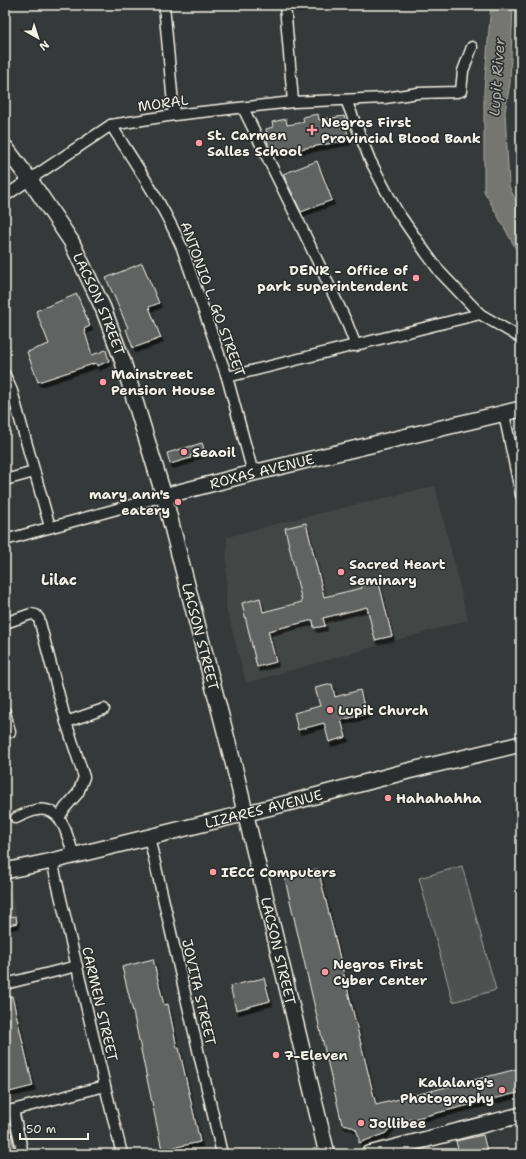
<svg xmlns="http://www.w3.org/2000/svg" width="526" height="1159" viewBox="0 0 526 1159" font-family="'Shantell Sans',sans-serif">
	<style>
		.built { fill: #434645 }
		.green { fill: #4e514f; stroke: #a1a19c }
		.water { fill: #757572; stroke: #a8a7a1 }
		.building { fill: #616362; stroke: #f4f1e8; filter: url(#shadow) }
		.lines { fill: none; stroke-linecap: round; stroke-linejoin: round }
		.street-casing { stroke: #f4f1e8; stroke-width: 13 }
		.secondary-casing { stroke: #f4f1e8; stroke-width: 18 }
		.street { stroke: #2a2d2e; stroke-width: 10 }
		.secondary { stroke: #2a2d2e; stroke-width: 15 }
		.poi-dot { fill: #ff9aa2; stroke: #2a2d2e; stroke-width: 1.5 }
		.labels { text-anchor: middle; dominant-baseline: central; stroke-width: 3; stroke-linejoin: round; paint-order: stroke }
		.street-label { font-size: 14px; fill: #f4f1e8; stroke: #2a2d2e }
		.poi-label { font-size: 14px; font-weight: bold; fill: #f4f1e8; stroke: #2a2d2e; text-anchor: start }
		.water-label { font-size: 15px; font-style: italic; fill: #b4b3ad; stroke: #2a2d2e }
		.neighbourhood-label { font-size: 15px; font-weight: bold; fill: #f4f1e8; stroke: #2a2d2e }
	</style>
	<defs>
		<filter id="shadow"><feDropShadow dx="2.5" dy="4.5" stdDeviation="0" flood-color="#0009"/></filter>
	</defs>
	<rect width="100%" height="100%" fill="#363939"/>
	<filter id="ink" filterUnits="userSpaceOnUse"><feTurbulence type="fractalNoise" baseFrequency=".025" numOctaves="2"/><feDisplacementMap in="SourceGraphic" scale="8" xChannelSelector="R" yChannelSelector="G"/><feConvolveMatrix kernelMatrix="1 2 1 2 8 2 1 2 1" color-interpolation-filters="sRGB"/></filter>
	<g filter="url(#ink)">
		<g class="built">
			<polygon points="435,486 468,620 246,683 226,607 227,537 287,521"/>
			<polygon points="10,887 18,925 5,928 5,889"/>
		</g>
		<polygon class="green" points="462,866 496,990 453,1002 419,878"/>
		<polygon class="water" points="491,5 513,5 510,83 505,112 509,186 521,212 521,258 484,191 484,90"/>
		<g class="building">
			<polygon points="318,114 319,120 344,116 349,140 273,154 268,145 266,129 273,127 272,122 286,119 287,125 304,122 303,117"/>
			<polygon points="317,161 332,200 301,212 283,174"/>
			<polygon points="142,263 159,303 149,307 161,338 133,348 126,329 128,328 106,278"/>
			<polygon points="77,294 90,326 84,329 92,355 106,350 109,361 97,366 96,363 38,382 27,352 49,344 36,311"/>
			<polygon points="202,443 205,452 190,456 191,458 170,464 167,453"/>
			<polygon points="306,523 324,597 362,588 361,583 378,579 392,636 375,640 367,607 323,618 325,626 314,628 313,620 268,631 276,662 257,667 242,603 260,598 263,612 302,602 285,528"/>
			<polygon points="332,684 335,697 360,690 366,714 341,720 346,737 329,742 324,723 298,730 294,713 320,706 315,688"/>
			<polygon points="318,869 376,1105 521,1068 521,1092 393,1124 386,1133 359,1143 359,1137 356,1129 348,1125 342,1124 284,875"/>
			<polygon points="16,916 17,923 5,926 5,918"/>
			<polygon points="153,959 164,1005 168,1004 177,1048 179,1048 200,1142 162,1150 133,1012 122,967"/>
			<polygon points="264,978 270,1001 236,1010 230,986"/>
			<polygon points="12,996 33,1086 5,1093 5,997"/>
			<polygon points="5,1122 9,1122 15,1154 5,1154"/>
			<polygon points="483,1135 488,1154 459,1154 456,1141"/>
		</g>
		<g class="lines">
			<defs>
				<g id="street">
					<polyline points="164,5 174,115"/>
					<polyline points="285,5 293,102"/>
					<polyline points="346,100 370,160 385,189 397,211 426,253 440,272 480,314 521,338"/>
					<polyline points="243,108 296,216 347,323 356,346"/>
					<path d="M111,125C136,165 163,204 182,248L227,377L253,473"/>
					<polyline points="5,196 111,125 174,115 293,102 385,98 418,93 457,92 461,91 463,71 472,47"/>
					<polyline points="5,375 12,391 50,527"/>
					<polyline points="227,377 480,314"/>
					<polyline points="504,414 521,495"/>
					<polyline points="5,480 34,472"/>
					<polyline points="5,540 164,496"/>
					<polyline points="5,623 31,614 36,615 39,619 66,722 84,777 78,793 65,808 59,818 65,829 74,855"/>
					<polyline points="5,712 10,732"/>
					<polyline points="66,722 104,709"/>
					<path d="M16,818C30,811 47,803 59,818"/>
					<polyline points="149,837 222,1154"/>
					<polyline points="52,861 105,1086 122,1154"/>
					<polyline points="5,984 77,966"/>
					<polyline points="13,1110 23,1154"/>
					<polyline points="5,1112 105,1086"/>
				</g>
				<g id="secondary">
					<path id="s1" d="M5,147L30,180L71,241L103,308L123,362L164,496L235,770L327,1154"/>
					<path id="s2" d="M164,496L253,473L521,409"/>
					<path id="s3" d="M5,871L52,861L300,800L408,771L521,744"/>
					<polyline points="369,1154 521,1115"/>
				</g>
			</defs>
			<use href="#street" class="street-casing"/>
			<use href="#secondary" class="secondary-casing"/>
			<use href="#street" class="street"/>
			<use href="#secondary" class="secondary"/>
		</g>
	</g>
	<g class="poi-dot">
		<path d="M310 124h4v4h4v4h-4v4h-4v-4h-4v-4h4z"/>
		<circle cx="199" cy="143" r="4"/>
		<circle cx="416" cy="278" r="4"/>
		<circle cx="103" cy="382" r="4"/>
		<circle cx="184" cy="452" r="4"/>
		<circle cx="178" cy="502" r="4"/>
		<circle cx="341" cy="572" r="4"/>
		<circle cx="330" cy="710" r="4"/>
		<circle cx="388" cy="798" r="4"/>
		<circle cx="213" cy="872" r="4"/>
		<circle cx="325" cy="972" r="4"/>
		<circle cx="276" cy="1055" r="4"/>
		<circle cx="502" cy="1090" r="4"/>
		<circle cx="361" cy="1123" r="4"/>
	</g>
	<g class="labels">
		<g class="street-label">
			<text transform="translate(163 103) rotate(-8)">MORAL</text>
			<text transform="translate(213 299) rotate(70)">ANTONIO L. GO STREET</text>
			<text stroke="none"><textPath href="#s1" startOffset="184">LACSON STREET</textPath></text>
			<text stroke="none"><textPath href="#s2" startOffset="101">ROXAS AVENUE</textPath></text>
			<text stroke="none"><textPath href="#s1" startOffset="532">LACSON STREET</textPath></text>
			<text stroke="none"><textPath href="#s3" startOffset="266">LIZARES AVENUE</textPath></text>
			<text stroke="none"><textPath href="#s1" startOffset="856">LACSON STREET</textPath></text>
			<text transform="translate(199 992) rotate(77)">JOVITA STREET</text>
			<text transform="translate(100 1004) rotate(77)">CARMEN STREET</text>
		</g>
		<g class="poi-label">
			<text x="321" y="122">Negros First<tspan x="321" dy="16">Provincial Blood Bank</tspan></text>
			<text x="207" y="135">St. Carmen<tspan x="207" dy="16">Salles School</tspan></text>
			<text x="408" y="270" text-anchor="end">DENR - Office of<tspan x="408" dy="16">park superintendent</tspan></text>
			<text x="111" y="374">Mainstreet<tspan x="111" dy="16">Pension House</tspan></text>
			<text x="192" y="452">Seaoil</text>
			<text x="170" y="494" text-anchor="end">mary ann's<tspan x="170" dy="16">eatery</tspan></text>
			<text x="349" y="564">Sacred Heart<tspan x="349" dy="16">Seminary</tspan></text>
			<text x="338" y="710">Lupit Church</text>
			<text x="396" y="798">Hahahahha</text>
			<text x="221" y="872">IECC Computers</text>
			<text x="333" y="964">Negros First<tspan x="333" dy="16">Cyber Center</tspan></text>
			<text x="284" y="1055">7-Eleven</text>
			<text x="494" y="1082" text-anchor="end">Kalalang's<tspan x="494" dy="16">Photography</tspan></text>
			<text x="369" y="1123">Jollibee</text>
		</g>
		<g class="water-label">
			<text transform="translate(497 77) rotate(-86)">Lupit River</text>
		</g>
		<g class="neighbourhood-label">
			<text x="59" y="580">Lilac</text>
		</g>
	</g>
	<rect width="526" height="1159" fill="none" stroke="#2a2d2e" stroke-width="20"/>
	<rect x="10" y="10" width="506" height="1139" fill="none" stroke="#f4f1e8" stroke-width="1.5" filter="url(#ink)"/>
	<g transform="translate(38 38) rotate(141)" stroke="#2a2d2e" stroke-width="3" paint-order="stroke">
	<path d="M0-3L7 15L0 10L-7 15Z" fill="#f4f1e8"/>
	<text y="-6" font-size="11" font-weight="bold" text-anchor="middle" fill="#f4f1e8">N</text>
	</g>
	<path d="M20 1133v6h68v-6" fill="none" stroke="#f4f1e8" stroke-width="2"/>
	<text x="26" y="1133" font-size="12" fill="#f4f1e8" stroke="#2a2d2e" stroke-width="3" paint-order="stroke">50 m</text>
</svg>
